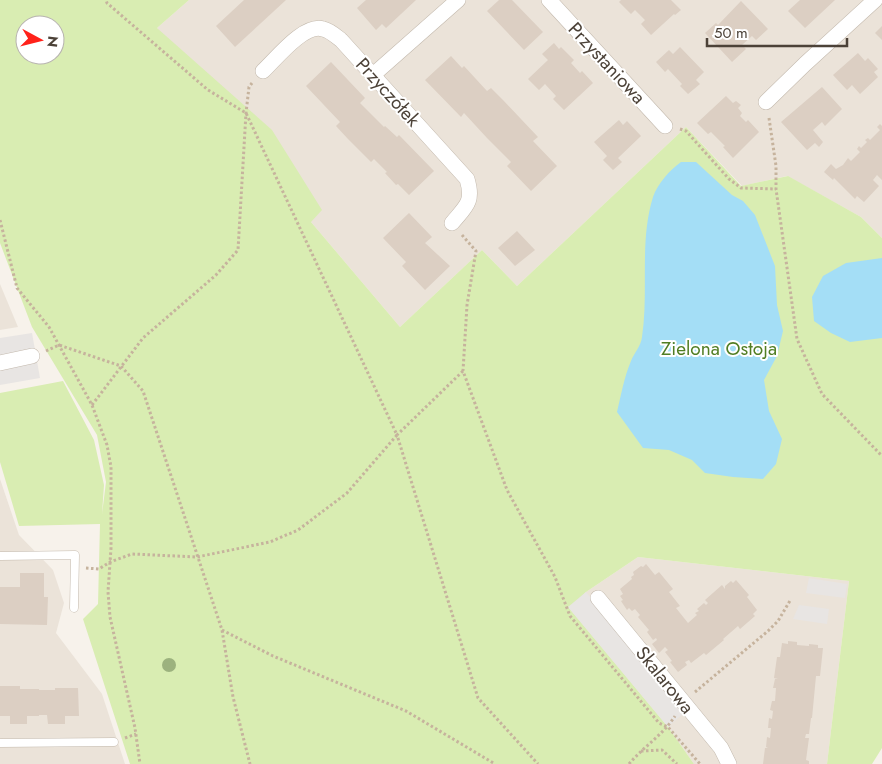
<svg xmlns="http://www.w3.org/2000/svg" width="882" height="764" viewBox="0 0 882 764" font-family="Jost,sans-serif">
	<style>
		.residential { fill: #ebe3d9 }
		.green { fill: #d9edb2; fill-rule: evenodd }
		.parking { fill: #e8e5e3 }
		.water { fill: #a4def6 }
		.building { fill: #dccfc3 }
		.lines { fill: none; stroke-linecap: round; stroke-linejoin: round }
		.service-casing { stroke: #c3b9ad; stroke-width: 9 }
		.minor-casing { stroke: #c3b9ad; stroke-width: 16 }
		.path { stroke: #c6b39d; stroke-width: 3; stroke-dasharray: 2.5 2.5; stroke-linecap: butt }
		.service { stroke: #fff; stroke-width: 8 }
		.minor { stroke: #fff; stroke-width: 15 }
		.tree { fill: #9cb27e }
		.labels { text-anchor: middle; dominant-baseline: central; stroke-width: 4; stroke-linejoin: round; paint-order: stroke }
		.street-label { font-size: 19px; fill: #4c4238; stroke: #fff }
		.park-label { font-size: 19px; fill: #517e24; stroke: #fff }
	</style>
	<rect width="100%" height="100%" fill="#f7f2eb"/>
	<g class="residential">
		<polygon points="189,0 882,0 882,238 861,217 787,176 742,186 686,127 517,286 482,250 400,327 311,222 157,28"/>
		<polygon points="0,284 18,327 0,330"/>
		<polygon points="0,479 19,535 53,570 64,603 56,633 102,694 125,764 0,764"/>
		<polygon points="638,557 849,581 827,764 694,764 668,727 568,607 586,592"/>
	</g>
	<path class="green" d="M0,0H189L157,28L272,130L322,210L311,222L400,327L482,250L517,286L686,127L741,186L788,176L861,217L882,238V748L872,764H827L849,581L638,557L586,592L569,608L668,727L694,764H130L83,619L98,604L100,524L19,526L0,462V393L63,381L94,440L104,485L102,514L106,482L97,435L32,327L0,243ZM25,25H55V55H25Z"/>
	<g class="parking">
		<polygon points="32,333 40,378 0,385 0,338"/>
		<polygon points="809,578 847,584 845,598 806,593"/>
		<polygon points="586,592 684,713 668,727 568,607"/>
		<polygon points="799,605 829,609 827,624 793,619"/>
	</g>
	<g class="water">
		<path d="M681,162H696L732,195L743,201L755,215L775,266L777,305L783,331L777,356L764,380L769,411L782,439L776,464L763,479L733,477L705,473L692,460L669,450L643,448L617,412C621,396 624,377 631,361C634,353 641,346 642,337C649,291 639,242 653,197C658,183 669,171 681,162Z"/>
		<polygon points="882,258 882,338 850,342 831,333 814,321 812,297 823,276 846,263"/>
	</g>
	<g class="building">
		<polygon points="244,0 286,0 235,47 216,26"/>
		<polygon points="366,0 416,0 386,28 382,24 376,30 357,8"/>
		<polygon points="499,0 512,0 543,32 524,50 487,11"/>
		<polygon points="621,0 671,0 681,10 675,15 674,14 651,35 641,24 645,20 635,10 631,14 619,2"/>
		<polygon points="800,0 835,0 805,28 788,11"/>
		<polygon points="741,1 768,29 756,40 752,36 742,45 746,49 732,62 705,33 716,23 718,25"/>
		<polygon points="882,26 882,40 875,33"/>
		<polygon points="554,43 559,49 561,47 574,60 571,63 580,73 582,71 593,83 564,110 553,99 556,96 545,84 539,90 528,79 548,60 542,54"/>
		<polygon points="680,47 704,72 696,80 700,84 688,94 680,86 682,84 668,69 665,72 656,62 669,50 673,54"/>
		<polygon points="858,53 865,61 868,58 878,69 874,72 878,77 860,94 852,85 847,90 833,75"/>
		<polygon points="451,56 462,68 464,66 487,91 491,88 503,100 538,137 533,141 557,166 531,191 507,166 511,162 487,138 464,113 461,117 425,80"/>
		<polygon points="331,62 365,98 360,103 384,127 385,126 397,137 399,135 434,171 409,195 398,184 396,185 385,173 387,172 374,159 371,162 348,139 336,126 340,122 306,86"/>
		<polygon points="822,87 842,109 825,126 822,122 813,130 823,142 819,147 815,143 807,150 781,122"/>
		<polygon points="726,96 733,103 736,101 741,105 738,108 742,113 740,116 746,122 748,120 759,132 733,158 723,147 725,146 711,132 708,134 697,123"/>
		<polygon points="619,120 623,125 627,121 641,136 618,158 622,162 613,170 603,160 607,156 594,142"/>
		<polygon points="880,124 882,126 882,180 877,175 873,180 879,186 864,202 857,196 855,199 834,178 833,180 824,172 831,164 836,169 843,165 848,158 851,161 860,152 857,149 859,146 861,148 867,142 865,140 868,138 870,140 880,130 877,127"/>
		<polygon points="409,213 432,237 425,243 450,266 425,290 402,266 406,262 383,238"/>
		<polygon points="517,231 535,250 515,266 498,248"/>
		<polygon points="646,564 655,575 659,572 673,589 669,592 680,606 676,608 688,623 697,615 695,613 699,611 697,609 704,603 706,605 708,603 705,600 722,585 725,589 725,586 731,581 733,583 736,580 749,595 747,597 757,610 753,614 755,616 740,629 738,626 723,639 724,640 706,655 704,653 691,663 689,660 685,662 687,665 678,672 670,662 672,661 665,652 668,650 665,647 659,653 652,644 657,640 656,638 653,640 647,632 649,630 638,617 640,615 635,609 632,611 629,608 627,610 621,601 623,600 620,596 623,594 620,589 632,579 631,577 634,575 633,572 641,566 643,567"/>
		<polygon points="20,573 44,573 44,597 48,597 47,625 0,624 0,587 20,587"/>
		<polygon points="788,641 797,642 797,645 809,646 809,644 818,645 818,648 823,648 820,676 816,676 812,718 811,718 809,734 806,734 805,738 809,738 806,760 809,761 809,764 763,764 765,748 768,748 766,747 767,737 770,738 771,728 768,728 769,718 772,719 773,711 770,710 772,701 775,701 776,688 773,688 775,679 778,679 774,678 777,657 780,657 782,643 788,644"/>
		<polygon points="0,686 20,686 20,689 39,689 39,690 55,690 55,688 78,688 79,716 65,716 65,724 48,724 47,715 39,715 39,716 27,716 27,724 10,724 10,716 0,716"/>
	</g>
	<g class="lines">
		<defs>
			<g id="service">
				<polyline points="0,556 75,555 74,608"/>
				<polyline points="0,743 114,742"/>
			</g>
			<g id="minor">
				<polyline points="549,0 665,126"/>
				<path d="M263,71C276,59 304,23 323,29C329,30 336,36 341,40L467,179C474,202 466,206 452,223"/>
				<polyline points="373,75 458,0"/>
				<polyline points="766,102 805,64 875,0"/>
				<polyline points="0,363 32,356"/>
				<polyline points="598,598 721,748 729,764"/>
			</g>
		</defs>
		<use href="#service" class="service-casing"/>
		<use href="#minor" class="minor-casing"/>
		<g class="path">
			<polyline points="769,118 776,166 776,189 797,339 822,394 882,456"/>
			<polyline points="680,129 686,131 729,179 741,188 776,189"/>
			<polyline points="0,220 17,288 49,327 92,405 107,445 111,467 111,548 108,592 110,617 135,728 140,764"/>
			<polyline points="462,235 476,251 467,305 463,371 507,490 555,577 570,616 659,723 668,727 700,764"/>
			<polyline points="46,351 59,345 121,366 143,391 222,630 233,697 250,764"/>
			<polyline points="463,371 397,435 478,698 538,764"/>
			<polyline points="92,405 143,338 216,275 238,250 246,113 249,87 252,83"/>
			<polyline points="86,568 99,569 110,562 132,554 197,557 270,542 298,530 347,493 397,435 246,113 208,90 107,3 106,0"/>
			<polyline points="222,630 273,656 406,711 495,764"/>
			<polyline points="695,692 768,631 778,621 791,599"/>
			<polyline points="125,738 136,734"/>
			<polyline points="641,751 662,750 677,764"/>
			<path d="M629,764C643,747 663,735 675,716"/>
		</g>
		<use href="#service" class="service"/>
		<use href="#minor" class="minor"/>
	</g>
	<circle class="tree" cx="169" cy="665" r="7"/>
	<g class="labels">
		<g class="street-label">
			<text transform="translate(607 63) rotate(47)">Przystaniowa</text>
			<text transform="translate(388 92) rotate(48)">Przyczółek</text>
			<text transform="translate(665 680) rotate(51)">Skalarowa</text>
		</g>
		<g class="park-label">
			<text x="719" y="348">Zielona Ostoja</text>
		</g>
	</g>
	<g transform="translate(40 40) rotate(97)"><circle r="24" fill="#ffffff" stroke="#b7b3af"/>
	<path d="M0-4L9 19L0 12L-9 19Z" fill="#ff221a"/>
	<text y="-8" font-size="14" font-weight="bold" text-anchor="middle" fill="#4c4238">N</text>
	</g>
	<path d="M707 38v8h140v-8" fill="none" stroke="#4c4238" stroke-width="2.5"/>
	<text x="714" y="38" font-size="15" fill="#4c4238" stroke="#ffffff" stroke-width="4" paint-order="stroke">50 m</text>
</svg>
